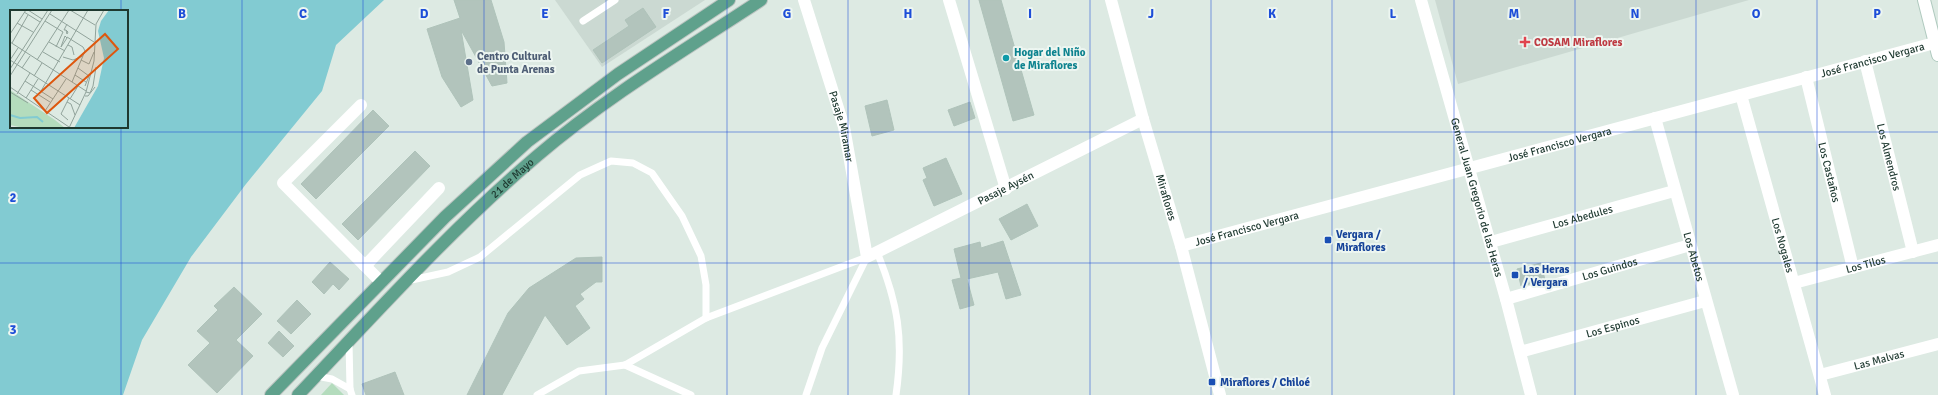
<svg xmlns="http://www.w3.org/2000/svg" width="1938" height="395" viewBox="0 0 1938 395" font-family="Signika,sans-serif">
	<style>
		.built { fill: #cbd9d2 }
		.green { fill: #b4dcbd }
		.water { fill: #82cbd2; fill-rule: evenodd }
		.building { fill: #b2c4bc; stroke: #afc3ba }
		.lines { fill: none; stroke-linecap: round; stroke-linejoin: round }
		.secondary-casing { stroke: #b0cabf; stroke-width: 14 }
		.primary-casing { stroke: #bcc4c1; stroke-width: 14 }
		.service { stroke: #fff; stroke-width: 7 }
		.minor { stroke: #fff; stroke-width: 12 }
		.secondary { stroke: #fff; stroke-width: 12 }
		.primary { stroke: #5fa18c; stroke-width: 12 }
		.grid { fill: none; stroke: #1d4ed8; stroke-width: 1; stroke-opacity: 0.55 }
		.health-dot { fill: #e0444e; stroke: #edf6f1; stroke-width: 1.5 }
		.culture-dot { fill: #0f9aa8; stroke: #edf6f1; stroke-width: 1.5 }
		.service-dot { fill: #5c6f8a; stroke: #edf6f1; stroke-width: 1.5 }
		.transit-dot { fill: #1a4fb4; stroke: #edf6f1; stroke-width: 1.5 }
		.labels { text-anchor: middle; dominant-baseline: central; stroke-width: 4; stroke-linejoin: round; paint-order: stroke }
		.health-label { font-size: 11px; font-weight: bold; fill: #be3a42; stroke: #edf6f1; text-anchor: start }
		.culture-label { font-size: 11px; font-weight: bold; fill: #0d838f; stroke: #edf6f1; text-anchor: start }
		.service-label { font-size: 11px; font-weight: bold; fill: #4e5e75; stroke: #edf6f1; text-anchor: start }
		.street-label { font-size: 11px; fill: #1e3930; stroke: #edf6f1 }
		.transit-label { font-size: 11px; font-weight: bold; fill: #164399; stroke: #edf6f1; text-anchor: start }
		.inset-river { fill: none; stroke: #82cbd2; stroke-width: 2 }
		.inset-road { fill: none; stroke: #91a39b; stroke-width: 1 }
		.view { fill: #de570e; fill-opacity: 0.15; stroke: #de570e; stroke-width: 2 }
		.inset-edge { fill: none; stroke: #1e3930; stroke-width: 2 }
		.grid-label { font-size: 13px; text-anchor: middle; font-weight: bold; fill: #1d4ed8; stroke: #edf6f1; stroke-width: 4; stroke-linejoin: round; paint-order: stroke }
	</style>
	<rect width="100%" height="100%" fill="#ddeae3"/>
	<g class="built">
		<polygon points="555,0 705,0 602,67"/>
		<polygon points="1435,0 1749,0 1458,84"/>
	</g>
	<polygon class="green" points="332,383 344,395 321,395"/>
	<path class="water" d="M0,0H384L336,45L322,91L246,184L191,257L142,340L123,395H0ZM11,11H127V127H11Z"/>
	<g class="building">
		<polygon points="454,0 491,0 504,42 507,83 492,86 461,30 473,100 461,107 442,77 427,29 460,18"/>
		<polygon points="979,0 1001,0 1034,115 1013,121"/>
		<polygon points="643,8 656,27 602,63 593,50 629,26 625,20"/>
		<polygon points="887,100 894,130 872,136 865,106"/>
		<polygon points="970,102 975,118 954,126 948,110"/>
		<polygon points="373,110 389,126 316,199 301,184"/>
		<polygon points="415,151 430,166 358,240 342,224"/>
		<polygon points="946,158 962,194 934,206 923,180 927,178 923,168"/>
		<polygon points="1027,204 1038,226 1011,240 999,219"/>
		<polygon points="1003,241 1021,295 1006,299 998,272 967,279 974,305 960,309 952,280 961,278 954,249 980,242 981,248"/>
		<polygon points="602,257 602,282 596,282 580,294 584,299 575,306 590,328 567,345 545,315 502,395 467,395 508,313 529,288 576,258"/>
		<polygon points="330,262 349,279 339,290 333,284 324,294 312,282"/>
		<polygon points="1541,263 1545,280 1521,286 1517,269"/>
		<polygon points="234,287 262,314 236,340 253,356 217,393 188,365 210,343 197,331 218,310 214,306"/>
		<polygon points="297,300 311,314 291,334 277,321"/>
		<polygon points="279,331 294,346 283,357 268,343"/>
		<polygon points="395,372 404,395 366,395 362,384"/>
	</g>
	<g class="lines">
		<defs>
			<polyline id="secondary" points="1924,0 1938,55"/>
			<g id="primary">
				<polyline points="271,395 445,217 527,142 618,74 729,0"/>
				<path id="s14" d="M298,395C375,314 451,229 537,156C606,97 685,50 761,0"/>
			</g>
		</defs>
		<use href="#secondary" class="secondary-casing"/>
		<use href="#primary" class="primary-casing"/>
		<g class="service">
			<polyline points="583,21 615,0"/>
			<path d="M877,252C898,303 904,339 896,395"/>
			<polyline points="407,281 448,272 480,257 580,175 611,161 633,163 652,173 682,216 701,256 706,285 706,318"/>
			<polyline points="349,342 350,389 352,395"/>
			<polyline points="625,365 691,395"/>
			<polyline points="316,376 332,379 350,389"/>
			<polyline points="537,395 579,371 625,365 706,318 867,257"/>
			<polyline points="806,395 822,348 867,257"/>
		</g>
		<g class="minor">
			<path id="s1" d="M804,0L844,127L867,257L1143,119"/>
			<polyline points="949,0 1006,189"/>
			<path id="s2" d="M1111,0L1143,119L1181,246L1220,395"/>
			<path id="s3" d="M1421,0L1506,299L1531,395"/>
			<path id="s4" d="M1865,61L1913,252"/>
			<path id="s5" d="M1806,77L1853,268"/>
			<path id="s6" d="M1741,95L1825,395"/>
			<polyline points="361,105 283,183 381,282"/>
			<path id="s7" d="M1655,118L1733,395"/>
			<path id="s8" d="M1491,242L1674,191"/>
			<path id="s9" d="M1181,246L1938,42"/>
			<polyline points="365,266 439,188"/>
			<path id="s10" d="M1794,283L1938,245"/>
			<path id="s11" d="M1506,299L1690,245"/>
			<path id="s12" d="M1520,352L1705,301"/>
			<path id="s13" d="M1820,375L1938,344"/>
		</g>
		<use href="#secondary" class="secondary"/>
		<use href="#primary" class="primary"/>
	</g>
	<path class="grid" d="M121,0V11M242,0V395M363,0V395M484,0V395M606,0V395M727,0V395M848,0V395M969,0V395M1090,0V395M1211,0V395M1332,0V395M1454,0V395M1575,0V395M1696,0V395M1817,0V395M121,127V395M0,132H1938M0,263H1938"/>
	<path class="health-dot" d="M1523 36h4v4h4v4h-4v4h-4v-4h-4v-4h4z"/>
	<circle class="culture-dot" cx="1006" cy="58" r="4"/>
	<circle class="service-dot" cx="469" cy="62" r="4"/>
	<g class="transit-dot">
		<rect x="1324" y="236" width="8" height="8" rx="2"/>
		<rect x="1511" y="271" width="8" height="8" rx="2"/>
		<rect x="1208" y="378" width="8" height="8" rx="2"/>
	</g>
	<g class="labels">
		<g class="health-label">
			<text x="1534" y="42">COSAM Miraflores</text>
		</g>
		<g class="culture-label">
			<text x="1014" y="52">Hogar del Niño<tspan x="1014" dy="13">de Miraflores</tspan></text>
		</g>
		<g class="service-label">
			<text x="477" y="56">Centro Cultural<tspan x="477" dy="13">de Punta Arenas</tspan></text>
		</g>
		<g class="street-label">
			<text stroke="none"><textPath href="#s9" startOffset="716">José Francisco Vergara</textPath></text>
			<text stroke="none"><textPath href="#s1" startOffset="132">Pasaje Miramar</textPath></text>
			<text stroke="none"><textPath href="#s9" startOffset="392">José Francisco Vergara</textPath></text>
			<text stroke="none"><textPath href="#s4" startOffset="99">Los Almendros</textPath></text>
			<text stroke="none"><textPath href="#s5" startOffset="98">Los Castaños</textPath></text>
			<text stroke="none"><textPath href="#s14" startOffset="305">21 de Mayo</textPath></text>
			<text stroke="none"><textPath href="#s1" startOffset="420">Pasaje Aysén</textPath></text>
			<text stroke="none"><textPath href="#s2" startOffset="205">Miraflores</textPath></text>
			<text stroke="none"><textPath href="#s3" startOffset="205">General Juan Gregorio de las Heras</textPath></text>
			<text stroke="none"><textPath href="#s8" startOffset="95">Los Abedules</textPath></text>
			<text stroke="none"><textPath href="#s9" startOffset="68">José Francisco Vergara</textPath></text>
			<text stroke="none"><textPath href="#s6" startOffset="156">Los Nogales</textPath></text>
			<text stroke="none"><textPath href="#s7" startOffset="144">Los Abetos</textPath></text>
			<text stroke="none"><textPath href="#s10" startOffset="74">Los Tilos</textPath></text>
			<text stroke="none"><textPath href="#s11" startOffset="108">Los Guindos</textPath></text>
			<text stroke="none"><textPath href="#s12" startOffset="96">Los Espinos</textPath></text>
			<text stroke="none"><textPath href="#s13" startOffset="61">Las Malvas</textPath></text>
		</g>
		<g class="transit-label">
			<text x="1336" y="234">Vergara /<tspan x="1336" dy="13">Miraflores</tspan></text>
			<text x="1523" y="269">Las Heras<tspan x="1523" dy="13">/ Vergara</tspan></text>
			<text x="1220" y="382">Miraflores / Chiloé</text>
		</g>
	</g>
	<g transform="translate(10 10)">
		<rect width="118" height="118" fill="#ddeae3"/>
		<path d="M0,80L45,110L55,118H14L0,115Z" fill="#b4dcbd"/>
		<path d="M99,0H118V118H64L88,76L94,48L88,21L91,11Z" fill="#82cbd2"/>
		<path class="inset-river" d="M0,105L10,108L27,107L33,112"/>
		<path class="inset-road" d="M18,0L32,9M60,0L85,15M14,2L30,12M40,4L84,32M35,11L53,22L46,37M7,13L23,22M56,20L57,24L58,22L56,20H54L57,14M0,24L16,0M55,26L57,28L51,37L52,34ZM57,27L73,37L75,41L62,72M0,32L76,81M39,32L55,41M2,33L18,5M58,35L62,37L64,45M33,42L50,52M53,47L63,50L73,46M0,50L70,95M0,50L8,38M27,50L59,0M71,50L79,54L84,42M12,58L20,46M68,58L79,66L75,76M0,59L38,0M65,65L76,72M0,66L42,0M24,66L32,53M15,71L43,89M0,77L59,117M21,80L40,92M31,81L78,0M0,82L18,93M76,82L80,83L83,76L86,57M7,84L20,63M75,86H78L85,77M16,88L28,69M59,88L57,92L61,94L65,105M60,89L68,76M57,92L51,104L58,110M35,101L56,69M59,118L76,82L84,51L86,14L94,0"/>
		<path class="view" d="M95,24L108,39L37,103L24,88Z"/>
		<rect width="118" height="118" class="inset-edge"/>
	</g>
	<g class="grid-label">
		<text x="182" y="18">B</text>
		<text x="303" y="18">C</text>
		<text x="424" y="18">D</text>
		<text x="545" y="18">E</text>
		<text x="666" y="18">F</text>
		<text x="787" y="18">G</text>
		<text x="908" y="18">H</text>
		<text x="1030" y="18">I</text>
		<text x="1151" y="18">J</text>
		<text x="1272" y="18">K</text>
		<text x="1393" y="18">L</text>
		<text x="1514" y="18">M</text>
		<text x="1635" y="18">N</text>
		<text x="1756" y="18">O</text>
		<text x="1877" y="18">P</text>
		<text x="13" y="202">2</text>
		<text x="13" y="334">3</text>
	</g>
</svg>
